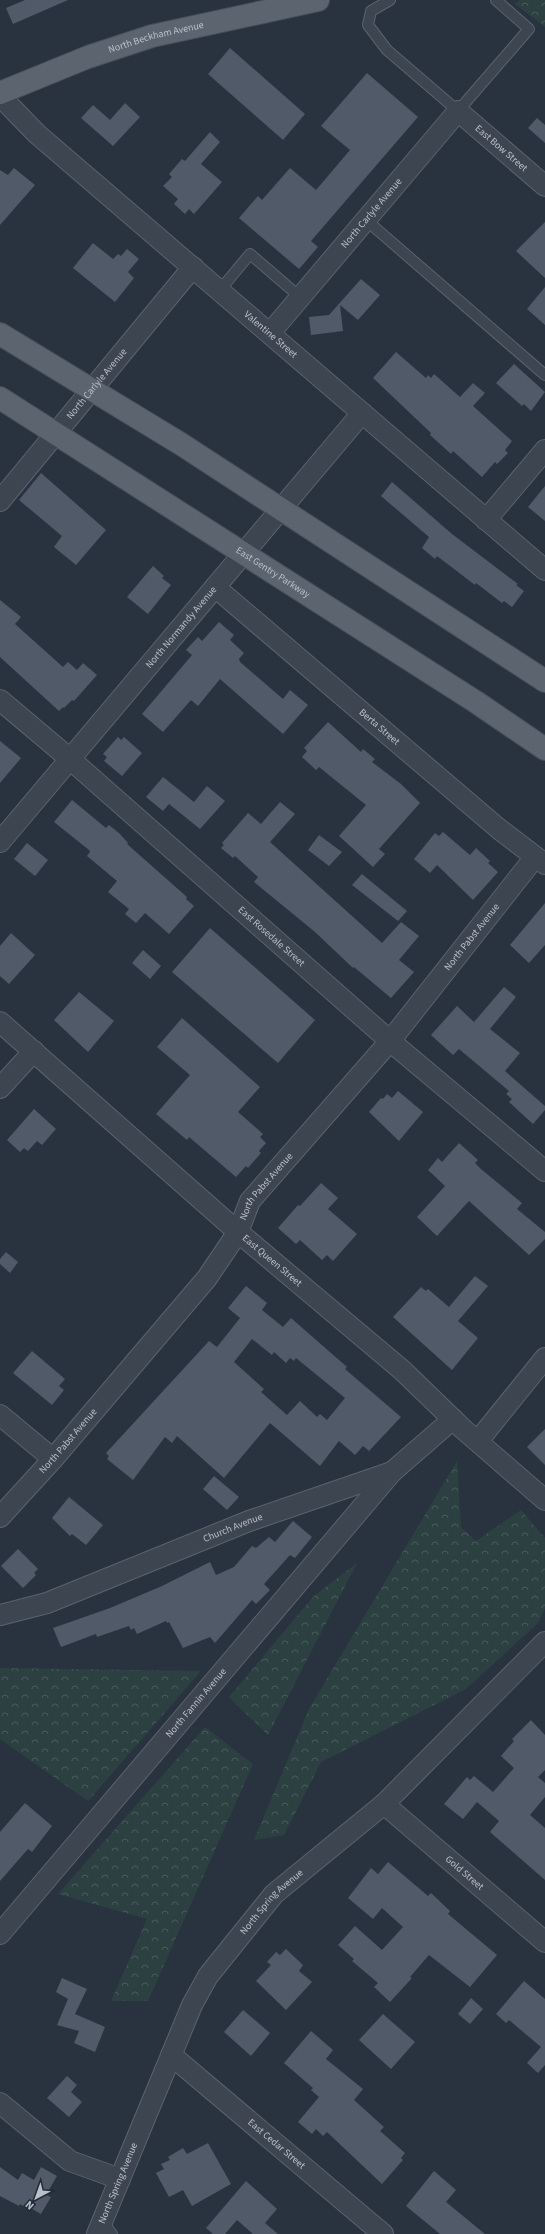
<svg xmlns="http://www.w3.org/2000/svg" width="545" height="2234" viewBox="0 0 545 2234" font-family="'Source Sans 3',sans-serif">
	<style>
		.forest { fill: url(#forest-crowns) }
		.building { fill: #505a68; fill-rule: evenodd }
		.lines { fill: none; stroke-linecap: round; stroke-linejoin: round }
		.lane-casing { stroke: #5b636d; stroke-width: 12 }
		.street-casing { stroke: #5b636d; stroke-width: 22 }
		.primary-casing { stroke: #474e59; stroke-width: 24 }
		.lane { stroke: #3d4550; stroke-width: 10 }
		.street { stroke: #3d4550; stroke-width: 20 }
		.primary { stroke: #5b646f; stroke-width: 22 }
		.labels { text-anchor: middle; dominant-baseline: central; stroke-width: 3; stroke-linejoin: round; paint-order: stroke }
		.street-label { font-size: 10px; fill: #bac0ca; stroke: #222a35 }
	</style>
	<defs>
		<pattern id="forest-crowns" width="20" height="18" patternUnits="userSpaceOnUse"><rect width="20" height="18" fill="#2c4042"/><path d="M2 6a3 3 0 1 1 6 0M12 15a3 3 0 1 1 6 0" fill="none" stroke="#485a5c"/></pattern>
	</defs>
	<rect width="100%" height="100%" fill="#293340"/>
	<g class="forest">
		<polygon points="520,0 545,0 545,27 515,4"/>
		<polygon points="457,1461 461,1527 476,1541 521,1510 545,1538 545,1608 538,1623 466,1689 321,1762 284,1835 254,1840 309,1709"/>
		<polygon points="357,1563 268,1735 229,1697 314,1596"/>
		<polygon points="0,1668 201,1671 88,1801 0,1739"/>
		<polygon points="205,1727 253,1764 148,2001 111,2001 147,1919 58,1894"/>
	</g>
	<g class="building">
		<polygon points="25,0 68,0 13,24 6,8"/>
		<polygon points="230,48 305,114 283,140 208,74"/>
		<polygon points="367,73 418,117 311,241 318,247 299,269 239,218 258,196 262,200 290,168 316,190 350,150 321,126"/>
		<polygon points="125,103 140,117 113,146 81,118 93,105 110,120"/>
		<polygon points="537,118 545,125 545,143 528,128"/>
		<polygon points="210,132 220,142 201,164 222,182 194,214 189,209 185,214 174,204 178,199 163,186 172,177 169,174 182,159 185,161"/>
		<polygon points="14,168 35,185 0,225 0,170 8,175"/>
		<polygon points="545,222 545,278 516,251"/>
		<polygon points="93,243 113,259 118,254 121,256 127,249 139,259 128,272 134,278 115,302 73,268"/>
		<polygon points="361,279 380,295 358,320 340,305 343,331 311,335 309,317 329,315"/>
		<polygon points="545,287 545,325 527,309"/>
		<polygon points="396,352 426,378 428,375 431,378 434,374 460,397 473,383 485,393 473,406 512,441 505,450 508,453 497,464 495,462 482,477 453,451 451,454 430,435 431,433 373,378"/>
		<polygon points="514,364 545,392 531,411 524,404 522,406 496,383"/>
		<polygon points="41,473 106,530 76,565 54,547 62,536 19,500"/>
		<polygon points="392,482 452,534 518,584 516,585 524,591 512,607 504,601 502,603 476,583 475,585 437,556 435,559 422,548 429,537 381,496"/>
		<polygon points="545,486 545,521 528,507"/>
		<polygon points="153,566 164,576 162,578 171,585 148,614 127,597"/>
		<polygon points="0,600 21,617 15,624 63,667 68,662 77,670 83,663 97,675 74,701 72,700 64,708 63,707 59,711 0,657"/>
		<polygon points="219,622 234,635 230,640 244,653 239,659 240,662 283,699 290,690 308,705 283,734 220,679 198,706 191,700 163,732 142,714 192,655 186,650 198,637 202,641"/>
		<polygon points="328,722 361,752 363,749 375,759 372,762 401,784 420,803 379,849 385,854 373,867 339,836 366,805 319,767 316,770 302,757 307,751 304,748"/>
		<polygon points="118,737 121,740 124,737 142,753 122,776 104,761 107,757 103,754"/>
		<polygon points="0,741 21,758 0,783"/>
		<polygon points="163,777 194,802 207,786 225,801 200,829 169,804 163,811 146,797"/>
		<polygon points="72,800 106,828 109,825 120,834 128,843 127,844 187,897 186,899 194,906 169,934 145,913 136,923 125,914 129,909 108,892 117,881 87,856 90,852 89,850 54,822"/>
		<polygon points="280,802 295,814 270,842 382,943 401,922 419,936 399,960 414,972 391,998 354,967 353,968 315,932 254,882 258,877 235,856 233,858 221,848 224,845 222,843 248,813 261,824"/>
		<polygon points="443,832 470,855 476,848 490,861 488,863 498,872 473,900 437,865 430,873 414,859 435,833 439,836"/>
		<polygon points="319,835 342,852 329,866 308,850"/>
		<polygon points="27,843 48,860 35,876 14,859"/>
		<polygon points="362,874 407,911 398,921 352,885"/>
		<polygon points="545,903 545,945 529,963 510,945"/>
		<polygon points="210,928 315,1020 278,1063 172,972"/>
		<polygon points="11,933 35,955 9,984 0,976 0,946"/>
		<polygon points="143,950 161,966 150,979 132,963"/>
		<polygon points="504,987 516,997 490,1029 520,1053 505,1071 545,1106 545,1110 533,1124 509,1102 512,1099 506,1094 509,1091 459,1049 453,1055 431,1035 457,1006 474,1022"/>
		<polygon points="79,992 114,1021 88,1052 54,1020"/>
		<polygon points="182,1018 260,1087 238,1112 263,1134 260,1137 266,1143 259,1151 261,1153 248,1168 246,1166 236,1177 189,1137 187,1140 156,1114 190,1075 157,1047"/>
		<polygon points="398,1091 423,1112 399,1141 369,1112 381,1098 383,1099 387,1094 392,1098"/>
		<polygon points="34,1109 56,1129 42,1145 37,1141 28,1151 24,1148 20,1152 7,1140"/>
		<polygon points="459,1143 478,1160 475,1163 481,1169 522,1203 517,1209 545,1232 545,1239 529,1255 469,1201 437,1236 417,1217 445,1186 428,1170 438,1158 442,1162"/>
		<polygon points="321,1183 338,1198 328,1209 357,1234 333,1261 327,1255 322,1260 300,1240 296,1244 278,1228 298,1205 300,1206"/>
		<polygon points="6,1252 18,1262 10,1273 0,1264 0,1259"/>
		<polygon points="475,1276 488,1286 458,1321 478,1338 452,1370 393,1317 421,1287 426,1291 428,1289 449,1307"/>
		<path d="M246,1286L267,1303L262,1310L283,1327L291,1318L347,1367L345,1369L401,1417L369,1451L363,1446L355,1455L339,1441L320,1466L270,1423L224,1478L177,1436L172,1443L165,1437L133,1480L107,1459L109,1456L106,1453L209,1341L217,1347L240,1318L228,1308ZM252,1339L272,1355L274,1352L286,1363L290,1358L294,1361L296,1358L345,1398L327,1420L320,1414L317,1417L300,1401L287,1415L261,1392L264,1389L234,1362Z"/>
		<polygon points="32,1351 65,1379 59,1386 64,1390 52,1405 13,1373"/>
		<polygon points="545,1429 545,1465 527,1447"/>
		<polygon points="214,1476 239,1497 227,1510 203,1489"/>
		<polygon points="69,1497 103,1525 86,1545 72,1534 70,1536 52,1518"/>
		<polygon points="293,1521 312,1537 295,1558 290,1555 264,1584 270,1590 256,1604 252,1600 215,1643 210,1637 183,1648 169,1622 167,1623 166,1621 137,1634 134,1628 131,1630 129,1626 97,1637 96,1634 61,1647 53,1628 110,1608 162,1586 210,1562 216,1575 234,1567 252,1546 256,1548 269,1537 275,1542"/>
		<polygon points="18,1549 38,1569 34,1573 36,1575 23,1588 1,1566"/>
		<polygon points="531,1720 545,1735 545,1770 538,1777 545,1783 545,1797 530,1815 545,1828 545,1880 490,1832 499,1821 477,1802 463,1819 444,1804 467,1777 470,1780 474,1776 493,1792 514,1768 501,1756 514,1741 512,1739"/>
		<polygon points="25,1803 52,1826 32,1852 28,1849 0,1881 0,1832"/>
		<polygon points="388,1862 428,1896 431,1893 450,1911 448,1914 497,1955 470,1987 429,1955 410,1977 412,1978 390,2002 374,1987 378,1983 352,1961 354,1959 338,1945 355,1926 382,1950 403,1927 382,1908 373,1919 348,1898 371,1868 378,1874"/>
		<polygon points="286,1949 303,1965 299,1971 312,1982 286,2010 256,1981 271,1965 267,1962 276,1952 280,1955"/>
		<polygon points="62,1978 87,1989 75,2014 105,2027 95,2052 74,2043 79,2031 57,2025 68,1999 56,1992"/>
		<polygon points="524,1981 545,1999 545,2065 538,2073 527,2063 541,2047 509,2020 506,2023 496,2014"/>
		<polygon points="471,1998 483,2009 470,2024 458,2014"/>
		<polygon points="243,2010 270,2033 251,2056 224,2032"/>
		<polygon points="383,2014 415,2042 391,2069 359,2040"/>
		<polygon points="311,2031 333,2050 326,2059 363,2089 354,2100 384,2127 380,2131 405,2153 401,2158 403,2160 382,2184 327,2132 323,2136 316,2129 312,2134 298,2122 319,2097 311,2090 313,2088 284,2063"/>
		<polygon points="67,2076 77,2085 71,2092 82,2102 69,2117 47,2098"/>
		<polygon points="208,2143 231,2184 192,2206 183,2190 169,2197 156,2173 164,2169 161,2164 170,2160 168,2157 183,2148 187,2154"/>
		<polygon points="0,2167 18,2180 22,2173 34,2180 41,2167 57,2176 46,2195 51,2197 41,2214 29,2207 28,2209 20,2204 19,2206 0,2196"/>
		<polygon points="434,2171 456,2190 446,2202 485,2234 440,2234 406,2206"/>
		<polygon points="246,2181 277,2209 265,2223 278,2234 253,2234 237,2220 225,2234 213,2234 206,2228"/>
	</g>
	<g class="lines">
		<defs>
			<g id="lane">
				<polyline points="390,0 371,11 368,25 387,50 458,111 529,29 496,0"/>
				<polyline points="366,220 545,375"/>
				<polyline points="220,290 250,254 300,297"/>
				<polyline points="103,2222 112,2234"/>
			</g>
			<g id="street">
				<path id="s1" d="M0,96L37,134L545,570"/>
				<path id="s2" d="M270,333L458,111L545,186"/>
				<path id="s3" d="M0,501L193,267"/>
				<polyline points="486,520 545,450"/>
				<path id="s4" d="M215,587L499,829L545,864"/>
				<path id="s5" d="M0,700L70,759L390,1041L545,1171"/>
				<path id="s6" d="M0,842L362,413"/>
				<path id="s7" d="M0,1022L238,1232L402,1370L463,1429L545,1500"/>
				<polyline points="0,1088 34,1051"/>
				<polyline points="0,1415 53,1459"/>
				<polyline points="478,1441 545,1358"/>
				<path id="s8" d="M0,1517L53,1459L207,1278L238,1232L250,1201L390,1041L535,857"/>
				<path id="s9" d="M0,1615L47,1603L249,1521L392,1472L453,1419"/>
				<path id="s10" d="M384,1804L545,1942"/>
				<path id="s11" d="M0,1934L392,1472"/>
				<path id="s12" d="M171,2055L383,2234"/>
				<polyline points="0,2103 70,2161 120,2179"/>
				<path id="s13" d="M97,2234L192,2005L208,1976L274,1894L384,1804L545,1642"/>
			</g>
			<g id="primary">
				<path id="s14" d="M0,93L88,57L152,36L318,0"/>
				<polyline points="0,334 181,444 545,681"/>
				<path id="s15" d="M0,398L476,702L545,749"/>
			</g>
		</defs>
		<use href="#lane" class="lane-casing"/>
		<use href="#street" class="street-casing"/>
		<use href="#primary" class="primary-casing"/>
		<use href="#lane" class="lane"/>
		<use href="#street" class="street"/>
		<use href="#primary" class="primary"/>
	</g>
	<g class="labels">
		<g class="street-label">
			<text stroke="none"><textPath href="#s14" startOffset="166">North Beckham Avenue</textPath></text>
			<text stroke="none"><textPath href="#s2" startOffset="348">East Bow Street</textPath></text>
			<text stroke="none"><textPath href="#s2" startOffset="157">North Carlyle Avenue</textPath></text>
			<text stroke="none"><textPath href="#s1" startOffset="361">Valentine Street</textPath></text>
			<text stroke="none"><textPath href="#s3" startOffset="152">North Carlyle Avenue</textPath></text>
			<text stroke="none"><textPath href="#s15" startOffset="324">East Gentry Parkway</textPath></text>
			<text stroke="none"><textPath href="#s6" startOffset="281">North Normandy Avenue</textPath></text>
			<text stroke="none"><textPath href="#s4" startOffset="216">Berta Street</textPath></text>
			<text stroke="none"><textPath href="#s5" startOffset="360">East Rosedale Street</textPath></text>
			<text stroke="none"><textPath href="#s8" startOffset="750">North Pabst Avenue</textPath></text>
			<text stroke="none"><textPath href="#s8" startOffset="426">North Pabst Avenue</textPath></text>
			<text stroke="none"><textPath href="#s7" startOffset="362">East Queen Street</textPath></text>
			<text stroke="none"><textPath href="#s8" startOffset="102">North Pabst Avenue</textPath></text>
			<text stroke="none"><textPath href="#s9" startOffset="249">Church Avenue</textPath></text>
			<text stroke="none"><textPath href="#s11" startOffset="303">North Fannin Avenue</textPath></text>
			<text stroke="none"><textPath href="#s10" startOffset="106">Gold Street</textPath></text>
			<text stroke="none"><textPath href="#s13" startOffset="379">North Spring Avenue</textPath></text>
			<text stroke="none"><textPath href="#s12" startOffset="138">East Cedar Street</textPath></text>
			<text stroke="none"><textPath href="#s13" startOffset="55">North Spring Avenue</textPath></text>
		</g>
	</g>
	<g transform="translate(36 2198) rotate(221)" stroke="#222a35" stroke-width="3" paint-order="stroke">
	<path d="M0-3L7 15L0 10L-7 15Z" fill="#bac0ca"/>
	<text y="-6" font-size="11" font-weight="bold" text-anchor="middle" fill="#bac0ca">N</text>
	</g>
</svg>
